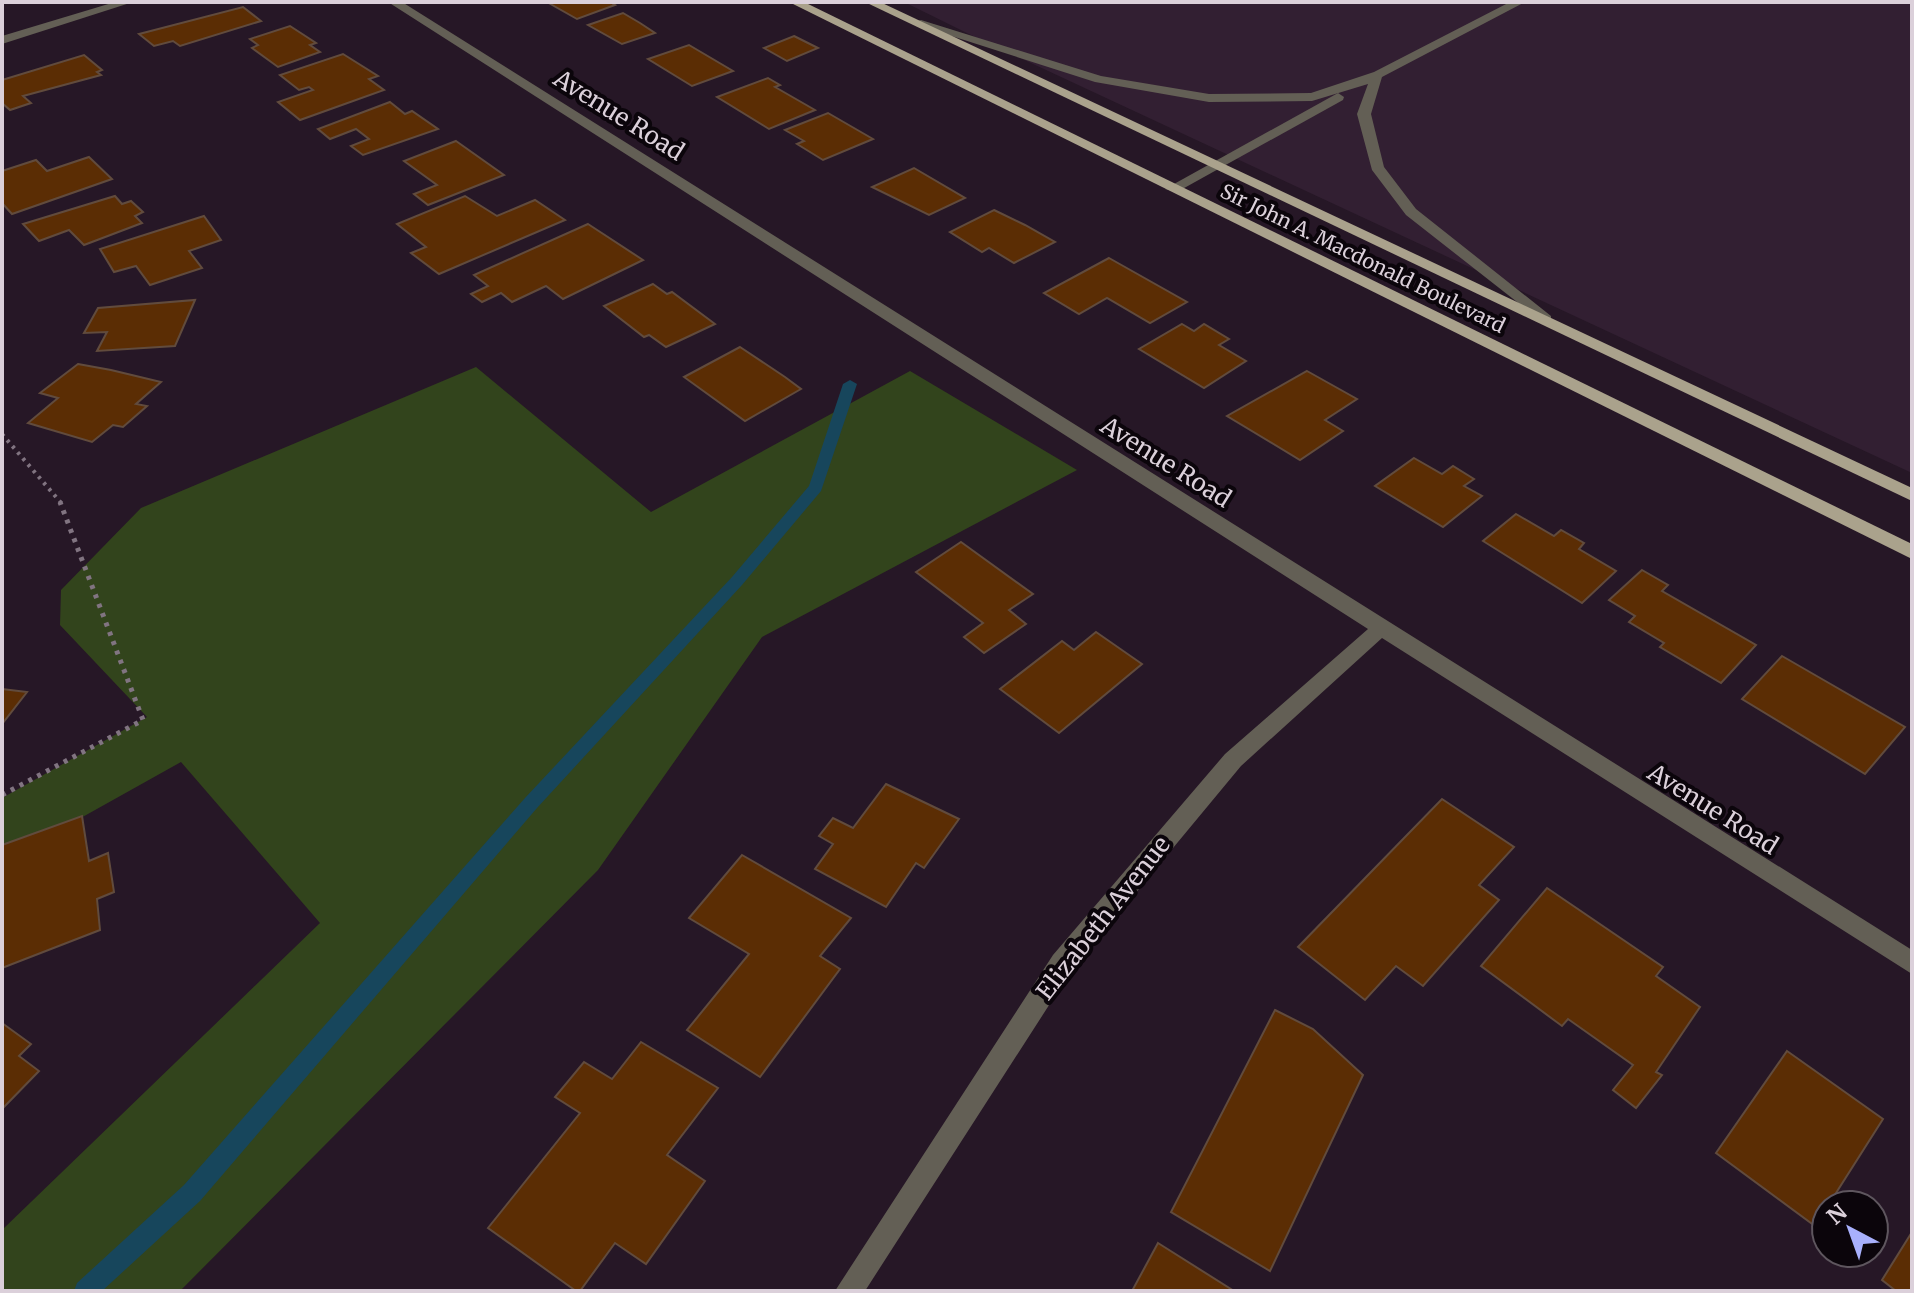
<svg xmlns="http://www.w3.org/2000/svg" width="1914" height="1293" viewBox="0 0 1914 1293" font-family="Merriweather,serif">
	<style>
		.built { fill: #321f32 }
		.green { fill: #32441c }
		.lines { fill: none; stroke-linecap: round; stroke-linejoin: round }
		.stream { fill: #17465c; fill-rule: evenodd }
		.building { fill: #5b2d04; stroke: #614b3d; stroke-width: 2 }
		.path-far1 { stroke: #817481; stroke-width: 4; stroke-dasharray: 3 5; stroke-linecap: butt }
		.path { stroke: #817481; stroke-width: 5; stroke-dasharray: 4 6; stroke-linecap: butt }
		.minor { fill: #635f55; fill-rule: evenodd }
		.major { fill: #aaa28c; fill-rule: evenodd }
		.labels { text-anchor: middle; dominant-baseline: central; stroke-width: 8; stroke-linejoin: round; paint-order: stroke }
		.far-street-label { font-size: 20px; fill: #dbd0da; stroke: #0b050b }
		.street-label { font-size: 24px; fill: #dbd0da; stroke: #0b050b }
	</style>
	<rect width="100%" height="100%" fill="#261726"/>
	<polygon class="built" points="904,2 1912,2 1912,473 973,36"/>
	<polygon class="green" points="476,367 651,512 910,371 1077,470 762,637 598,870 180,1291 2,1291 2,1230 320,923 181,762 2,862 2,798 147,717 60,625 61,590 141,508"/>
	<g class="lines">
		<polygon class="stream" points="850,380 857,384 821,491 742,585 537,808 200,1201 102,1291 74,1291 77,1283 184,1185 525,798 732,577 809,486 843,384"/>
	</g>
	<g class="building">
		<polygon points="547,2 610,2 615,5 577,19"/>
		<polygon points="243,7 261,21 180,46 173,41 154,46 139,34"/>
		<polygon points="623,13 640,23 655,33 622,44 588,25"/>
		<polygon points="290,26 316,43 310,45 320,52 278,67 252,48 258,45 250,39"/>
		<polygon points="794,36 818,48 787,61 764,48"/>
		<polygon points="689,45 733,71 692,86 648,59"/>
		<polygon points="343,54 378,76 369,79 384,90 300,120 278,102 313,90 309,87 299,90 280,75"/>
		<polygon points="84,55 102,70 97,72 101,75 23,96 31,103 10,110 2,103 2,80"/>
		<polygon points="768,78 780,85 775,87 815,110 769,129 717,97"/>
		<polygon points="390,102 405,114 412,111 438,129 363,155 351,146 369,139 356,129 330,139 318,129"/>
		<polygon points="828,113 873,139 823,160 797,144 804,141 785,130"/>
		<polygon points="456,141 504,175 428,205 414,194 437,185 404,161"/>
		<polygon points="89,157 112,179 12,214 2,203 2,171 36,160 47,171"/>
		<polygon points="914,168 965,198 929,215 872,187"/>
		<polygon points="115,196 122,204 131,201 143,212 135,216 142,223 84,245 69,230 39,241 23,224"/>
		<polygon points="465,196 497,216 535,200 565,220 439,274 411,253 426,247 397,224"/>
		<polygon points="994,210 1025,225 1055,242 1014,263 989,248 982,252 950,232"/>
		<polygon points="204,216 221,240 189,251 202,268 150,285 136,266 114,272 100,249"/>
		<polygon points="588,224 643,260 563,299 546,286 512,302 501,293 482,302 471,294 488,286 474,275"/>
		<polygon points="1109,258 1187,302 1150,323 1107,298 1079,314 1044,293"/>
		<polygon points="653,284 667,294 672,292 715,324 666,347 649,335 644,337 604,306"/>
		<polygon points="195,300 175,346 97,351 107,332 84,333 98,308"/>
		<polygon points="1182,324 1194,331 1204,324 1229,339 1219,345 1246,361 1204,388 1139,349"/>
		<polygon points="740,347 785,377 801,389 745,421 684,377"/>
		<polygon points="78,364 111,370 161,382 136,404 147,406 123,427 113,425 92,442 28,423 58,398 40,393"/>
		<polygon points="1307,371 1357,399 1325,420 1343,431 1300,460 1227,416"/>
		<polygon points="1414,458 1442,474 1453,466 1474,479 1464,486 1482,496 1443,527 1375,486"/>
		<polygon points="1516,514 1554,536 1561,530 1584,543 1579,549 1616,571 1582,603 1483,541"/>
		<polygon points="961,542 1033,594 1009,610 1026,624 984,653 964,637 983,623 916,572"/>
		<polygon points="1642,570 1668,585 1662,591 1756,645 1721,683 1660,647 1664,643 1629,622 1635,616 1609,600"/>
		<polygon points="1096,632 1142,664 1059,733 1000,689 1062,641 1074,650"/>
		<polygon points="1782,656 1905,727 1865,774 1742,699"/>
		<polygon points="2,689 27,692 2,724"/>
		<polygon points="886,784 959,819 924,868 916,863 886,907 815,869 833,844 819,836 833,818 853,828"/>
		<polygon points="1442,799 1514,847 1479,885 1499,900 1423,986 1396,966 1365,1000 1298,947"/>
		<polygon points="82,816 89,861 108,853 114,892 97,899 100,930 2,968 2,845"/>
		<polygon points="742,855 851,918 820,956 840,969 760,1077 687,1030 749,954 689,918"/>
		<polygon points="1547,888 1663,967 1656,976 1700,1007 1656,1072 1662,1075 1636,1108 1613,1090 1633,1065 1568,1019 1562,1026 1481,966"/>
		<polygon points="1275,1010 1313,1029 1363,1075 1270,1271 1171,1212"/>
		<polygon points="2,1023 31,1044 19,1056 39,1071 2,1109"/>
		<polygon points="641,1042 718,1088 667,1155 705,1181 646,1264 615,1243 580,1291 576,1291 488,1228 580,1113 555,1097 584,1062 612,1079"/>
		<polygon points="1787,1051 1883,1119 1815,1226 1716,1153"/>
		<polygon points="1912,1232 1912,1291 1896,1291 1882,1280"/>
		<polygon points="1158,1243 1234,1291 1132,1291"/>
	</g>
	<g class="lines">
		<polyline class="path-far1" points="2,434 62,504"/>
		<polyline class="path" points="2,795 143,720 60,502"/>
		<g class="minor">
			<polygon points="115,2 133,2 2,44 2,36"/>
			<polygon points="388,2 402,2 1912,950 1912,974 1382,638 1241,766 1071,971 865,1291 835,1291 1053,955 1225,754 1368,629"/>
			<polygon points="1510,2 1525,2 1382,77 1371,114 1384,167 1416,209 1551,316 1551,322 1545,324 1406,215 1372,170 1357,114 1368,84 1312,101 1209,102 1095,82 911,23 921,20 1101,76 1209,94 1311,93 1374,72"/>
			<polygon points="1338,93 1344,97 1343,100 1177,192 1165,189"/>
		</g>
		<g class="major">
			<polygon points="789,2 804,2 1912,544 1912,559"/>
			<polygon points="865,2 880,2 1912,488 1912,501"/>
		</g>
	</g>
	<g class="labels">
		<g class="far-street-label">
			<text transform="translate(1363 258) rotate(26)">Sir John A. Macdonald Boulevard</text>
		</g>
		<g class="street-label">
			<text transform="translate(619 115) rotate(32)">Avenue Road</text>
			<text transform="translate(1166 462) rotate(32)">Avenue Road</text>
			<text transform="translate(1713 809) rotate(32)">Avenue Road</text>
			<text transform="translate(1103 918) rotate(-52)">Elizabeth Avenue</text>
		</g>
	</g>
	<rect width="1914" height="1293" fill="none" stroke="#dbd0da" stroke-width="8"/>
	<g transform="translate(1850 1229) rotate(319)"><circle r="38" fill="#0b050b" stroke="#5e565e" stroke-width="2"/>
	<path d="M0-6L14 30L0 20L-14 30Z" fill="#a8b0fc"/>
	<text y="-12" font-size="22" font-weight="bold" text-anchor="middle" fill="#dbd0da">N</text>
	</g>
</svg>
